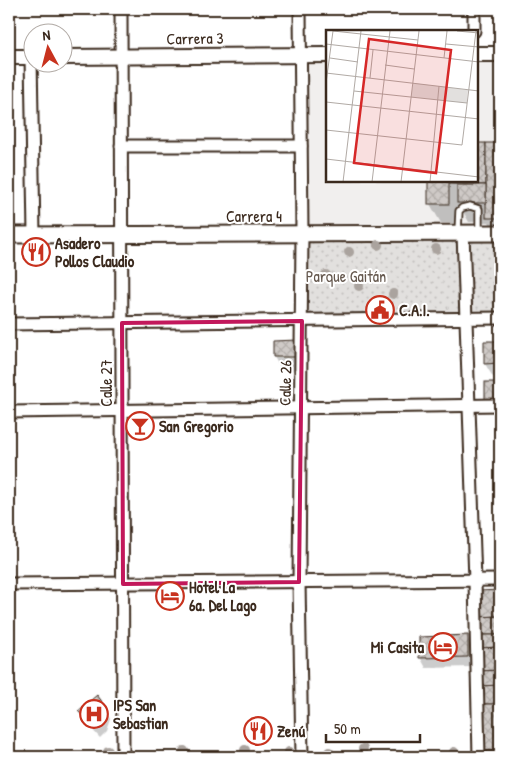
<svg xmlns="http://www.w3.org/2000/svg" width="509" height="766" viewBox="0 0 509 766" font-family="'Patrick Hand',sans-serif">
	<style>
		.built { fill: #f1efee }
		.park { fill: url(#park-dots); stroke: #8e857e }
		.shadow { fill: #0003 }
		.building { fill: url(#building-cross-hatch); stroke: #3b2a1e }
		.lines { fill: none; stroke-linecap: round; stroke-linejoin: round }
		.service-casing { stroke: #3b2a1e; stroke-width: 9 }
		.minor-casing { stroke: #3b2a1e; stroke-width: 15 }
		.tertiary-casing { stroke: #3b2a1e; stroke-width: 18 }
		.secondary-casing { stroke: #3b2a1e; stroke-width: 19 }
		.service { stroke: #fff; stroke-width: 5.5 }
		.minor { stroke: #fff; stroke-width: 11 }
		.tertiary { stroke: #fff; stroke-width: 14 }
		.secondary { stroke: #fff; stroke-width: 15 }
		.tree { fill: #aaa39e }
		.marked { fill: none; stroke: #c2185b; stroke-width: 4; stroke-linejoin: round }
		.labels { text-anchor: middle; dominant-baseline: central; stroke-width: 4; stroke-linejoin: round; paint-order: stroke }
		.street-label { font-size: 16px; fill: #3b2a1e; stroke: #fff }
		.poi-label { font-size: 16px; font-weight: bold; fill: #3b2a1e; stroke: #fff; text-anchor: start }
		.park-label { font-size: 16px; fill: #65584e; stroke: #fff }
		.inset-road { fill: none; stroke: #b1aaa5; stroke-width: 1 }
		.view { fill: #d62828; fill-opacity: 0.15; stroke: #d62828; stroke-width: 2.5 }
		.inset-edge { fill: none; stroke: #3b2a1e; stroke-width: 2.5 }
	</style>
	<defs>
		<pattern id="park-dots" width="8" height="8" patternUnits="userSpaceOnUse" patternTransform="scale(1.25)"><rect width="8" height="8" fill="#e2e0de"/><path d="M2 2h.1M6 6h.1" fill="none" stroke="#c3c0be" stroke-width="1.8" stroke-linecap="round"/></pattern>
		<pattern id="building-cross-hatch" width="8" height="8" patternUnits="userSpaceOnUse" patternTransform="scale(1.25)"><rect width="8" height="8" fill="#cfcac7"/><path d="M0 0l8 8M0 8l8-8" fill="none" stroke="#b3aeaa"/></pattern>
	</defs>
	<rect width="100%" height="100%" fill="#fff"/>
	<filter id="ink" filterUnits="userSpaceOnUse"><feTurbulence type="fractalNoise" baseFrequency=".02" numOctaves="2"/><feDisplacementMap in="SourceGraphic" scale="10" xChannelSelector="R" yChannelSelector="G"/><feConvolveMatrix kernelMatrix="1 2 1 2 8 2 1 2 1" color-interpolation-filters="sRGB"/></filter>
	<g filter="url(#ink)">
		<polygon class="built" points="478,54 500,54 500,233 302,233 301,55 328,55 328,181 478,181"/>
		<polygon class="park" points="302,233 500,233 500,318 302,321"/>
		<g class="shadow">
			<polygon points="478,145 500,145 500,237 498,237 489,222 469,222 459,204 459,223 441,223 430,204 430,181 478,181"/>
			<polygon points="274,342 296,342 304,370 282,371 274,357"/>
			<polygon points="485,342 500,342 500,377 493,377 485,364"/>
			<polygon points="479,592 500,592 500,757 485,757 481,751"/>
			<polygon points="467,637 473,647 473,667 426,668 420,657"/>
			<polygon points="103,705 111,719 107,731 100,738 87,724 79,711"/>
		</g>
		<g class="building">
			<polygon points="478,143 486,143 486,185 449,184 449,181 478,181"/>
			<rect x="486" y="143" width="14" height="75"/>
			<rect x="428" y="181" width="21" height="23"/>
			<rect x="457" y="185" width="29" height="18"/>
			<polygon points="297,340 297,357 273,357 273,341"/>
			<polygon points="484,341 500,341 500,363 484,364"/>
			<rect x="485" y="382" width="15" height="17"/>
			<polygon points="500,590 500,616 478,617 478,591"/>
			<polygon points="500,616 500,635 479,635 478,617"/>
			<polygon points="468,635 468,657 419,658 419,637"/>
			<polygon points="479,635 500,635 500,647 479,648"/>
			<polygon points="500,647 500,670 480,671 479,648"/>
			<polygon points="500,670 500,685 480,686 480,671"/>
			<polygon points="500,685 500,704 481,704 480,686"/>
			<polygon points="97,695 104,704 100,717 91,725 78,711"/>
			<polygon points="478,704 500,704 500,751 480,751"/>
		</g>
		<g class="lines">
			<defs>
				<polyline id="service" points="458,232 459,211 462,208 470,206 479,209 479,231"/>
				<g id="minor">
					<polyline points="121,9 123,757"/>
					<polyline points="300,9 302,233 299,582 302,757"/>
					<polyline points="474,9 474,31"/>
					<polyline points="31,57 34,235"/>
					<polyline points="121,146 301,146"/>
					<polyline points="463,233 475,581 479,757"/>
					<polyline points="9,324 500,318"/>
					<polyline points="9,412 500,405"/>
					<polyline points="9,584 500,580"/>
				</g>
				<g id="tertiary">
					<polyline points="478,54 500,54"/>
					<polyline points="9,57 32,57"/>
					<polyline points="62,57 328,55"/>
				</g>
				<polyline id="secondary" points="9,235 500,233"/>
			</defs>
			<use href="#service" class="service-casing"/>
			<use href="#minor" class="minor-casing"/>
			<use href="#tertiary" class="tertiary-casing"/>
			<use href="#secondary" class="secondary-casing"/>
			<use href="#service" class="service"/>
			<use href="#minor" class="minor"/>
			<use href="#tertiary" class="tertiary"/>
			<use href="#secondary" class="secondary"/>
		</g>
		<g class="tree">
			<circle cx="378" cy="245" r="5"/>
			<circle cx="436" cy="249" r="5"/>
			<circle cx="349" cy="252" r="5"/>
			<circle cx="326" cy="275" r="5"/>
			<circle cx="359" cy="286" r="5"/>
			<circle cx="393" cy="294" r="5"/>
			<circle cx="363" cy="749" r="5"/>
			<circle cx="245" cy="750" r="5"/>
			<circle cx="108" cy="751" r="5"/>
			<circle cx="184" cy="751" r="5"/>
			<circle cx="289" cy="752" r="5"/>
			<circle cx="329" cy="752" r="5"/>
			<circle cx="454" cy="752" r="5"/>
		</g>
	</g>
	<path class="marked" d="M302,321L299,582L123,584L122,323Z"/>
	<defs>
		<symbol id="restaurant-ring" viewBox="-11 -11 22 22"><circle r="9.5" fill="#fff" stroke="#c8321e" stroke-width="1.5"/><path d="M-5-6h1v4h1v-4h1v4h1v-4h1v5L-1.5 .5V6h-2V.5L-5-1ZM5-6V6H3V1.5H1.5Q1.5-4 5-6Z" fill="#c8321e"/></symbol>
		<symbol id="civic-ring" viewBox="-11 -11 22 22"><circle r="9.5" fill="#fff" stroke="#c8321e" stroke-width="1.5"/><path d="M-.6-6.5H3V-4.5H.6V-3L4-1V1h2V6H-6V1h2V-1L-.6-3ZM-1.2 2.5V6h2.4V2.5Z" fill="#c8321e"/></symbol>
		<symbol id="bar-ring" viewBox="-11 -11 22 22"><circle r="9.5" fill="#fff" stroke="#c8321e" stroke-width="1.5"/><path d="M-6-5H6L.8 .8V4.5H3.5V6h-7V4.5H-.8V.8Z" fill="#c8321e"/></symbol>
		<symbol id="hotel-ring" viewBox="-11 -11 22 22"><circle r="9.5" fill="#fff" stroke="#c8321e" stroke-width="1.5"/><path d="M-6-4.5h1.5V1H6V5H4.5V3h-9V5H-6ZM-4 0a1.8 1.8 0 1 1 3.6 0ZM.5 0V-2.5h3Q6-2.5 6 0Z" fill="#c8321e"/></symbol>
		<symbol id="hospital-ring" viewBox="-11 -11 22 22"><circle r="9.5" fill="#fff" stroke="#c8321e" stroke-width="1.5"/><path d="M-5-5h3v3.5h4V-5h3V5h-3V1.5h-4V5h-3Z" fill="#c8321e"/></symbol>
	</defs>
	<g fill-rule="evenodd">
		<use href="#restaurant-ring" x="20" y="236" width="32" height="32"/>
		<use href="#civic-ring" x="364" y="294" width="32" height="32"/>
		<use href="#bar-ring" x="124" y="410" width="32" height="32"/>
		<use href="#hotel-ring" x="154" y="580" width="32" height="32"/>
		<use href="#hotel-ring" x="427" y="631" width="32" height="32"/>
		<use href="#hospital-ring" x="78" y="698" width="32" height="32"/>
		<use href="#restaurant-ring" x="242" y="715" width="32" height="32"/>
	</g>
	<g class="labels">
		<g class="street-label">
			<text transform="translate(195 38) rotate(-1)">Carrera 3</text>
			<text x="254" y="216">Carrera 4</text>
			<text transform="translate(106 383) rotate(-90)">Calle 27</text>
			<text transform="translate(285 383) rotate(-89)">Calle 26</text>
		</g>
		<g class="poi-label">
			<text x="55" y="243">Asadero<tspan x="55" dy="18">Pollos Claudio</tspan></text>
			<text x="399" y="310">C.A.I.</text>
			<text x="159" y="426">San Gregorio</text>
			<text x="189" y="587">Hotel La<tspan x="189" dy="18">6a. Del Lago</tspan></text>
			<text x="424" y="647" text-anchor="end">Mi Casita</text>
			<text x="113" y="705">IPS San<tspan x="113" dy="18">Sebastian</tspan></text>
			<text x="277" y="731">Zenú</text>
		</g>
		<g class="park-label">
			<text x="346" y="276">Parque Gaitán</text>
		</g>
	</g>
	<g transform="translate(326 30)">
		<rect width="152" height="152" fill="#fff"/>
		<path d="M87,53L142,60L141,73L85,67Z" fill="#e2e0de"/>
		<path class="inset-road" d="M7,1L92,10M131,1L153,3M0,14L153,32M120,14L153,17M4,28L32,32M118,28L121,1M59,35L88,39M0,43L153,61M44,48L47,20M0,53L7,1M28,61L141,73M0,72L153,89M0,100L136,115L150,1M0,129L153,147M17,152L35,1M46,152L64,1M75,152L93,1M104,152L113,56"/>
		<path class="view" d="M43,9L125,20L110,143L28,133Z"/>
		<rect width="152" height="152" class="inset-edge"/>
	</g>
	<rect width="509" height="766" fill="none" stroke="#fff" stroke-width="30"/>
	<rect x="15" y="15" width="479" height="736" fill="none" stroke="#3b2a1e" stroke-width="2" filter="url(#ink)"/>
	<g transform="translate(48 48) rotate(353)"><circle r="24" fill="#ffffff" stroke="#b1aaa5"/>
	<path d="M0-4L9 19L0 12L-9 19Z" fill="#c8321e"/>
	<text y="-8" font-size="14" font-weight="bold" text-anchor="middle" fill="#3b2a1e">N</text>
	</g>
	<path d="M326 734v8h94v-8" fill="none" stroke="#3b2a1e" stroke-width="2.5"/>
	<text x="334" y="734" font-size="15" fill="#3b2a1e" stroke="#ffffff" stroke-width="4" paint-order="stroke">50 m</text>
</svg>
